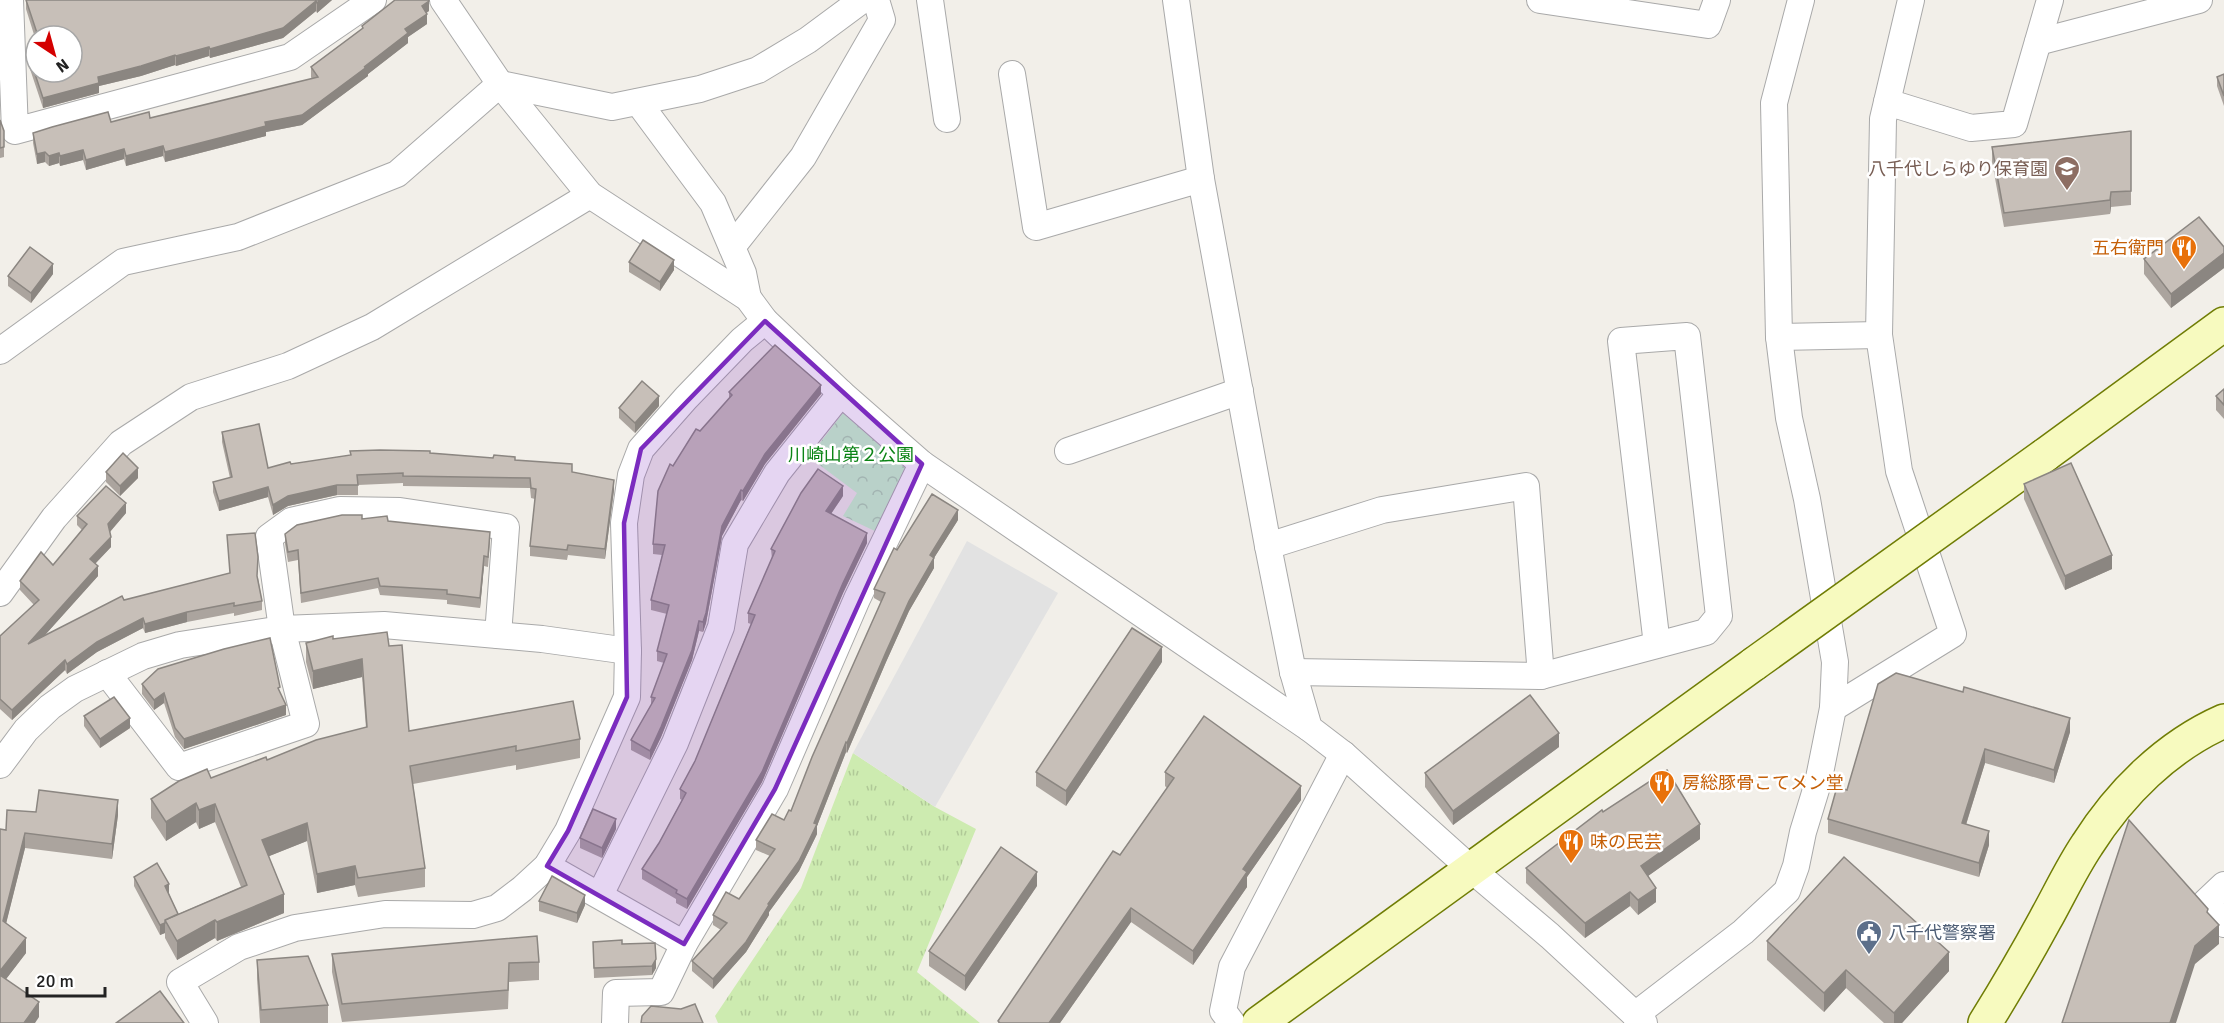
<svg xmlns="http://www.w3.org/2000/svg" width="2224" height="1023" viewBox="0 0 2224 1023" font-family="Signika,'Noto Sans JP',sans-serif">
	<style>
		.grass { fill: url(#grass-tufts) }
		.park { fill: url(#park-crowns) }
		.parking { fill: #e2e2e2 }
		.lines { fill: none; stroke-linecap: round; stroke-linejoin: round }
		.street-casing { stroke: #a9a9a9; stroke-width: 28 }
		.secondary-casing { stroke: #707d05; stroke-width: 36 }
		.street { stroke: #fff; stroke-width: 26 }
		.secondary { stroke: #f7fabf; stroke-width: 33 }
		.secondary-bridge-casing { stroke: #707d05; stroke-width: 36; stroke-linecap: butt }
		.secondary-bridge { stroke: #f7fabf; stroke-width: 33 }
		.wall { fill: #aba49e }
		.shaded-wall { fill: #8b8681 }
		.building { fill: #c7bfb8; stroke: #8b8681; stroke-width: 1.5 }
		.marked { fill: #7b2cbf; fill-opacity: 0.2; stroke: #7b2cbf; stroke-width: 4.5; stroke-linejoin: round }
		.labels { text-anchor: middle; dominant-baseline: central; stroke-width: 5; stroke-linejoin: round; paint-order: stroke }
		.education-label { font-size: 18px; fill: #785e54; stroke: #fff; text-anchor: end }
		.food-label { font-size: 18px; fill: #c56008; stroke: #fff; text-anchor: start }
		.park-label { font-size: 18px; fill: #0c8416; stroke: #fff }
		.service-label { font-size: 18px; fill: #4e5e75; stroke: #fff; text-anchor: start }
	</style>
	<defs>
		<pattern id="grass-tufts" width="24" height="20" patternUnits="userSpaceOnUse" patternTransform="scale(1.5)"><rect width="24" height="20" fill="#cdebb0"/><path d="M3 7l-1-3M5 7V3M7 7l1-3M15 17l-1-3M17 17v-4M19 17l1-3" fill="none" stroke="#b0c997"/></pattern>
		<pattern id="park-crowns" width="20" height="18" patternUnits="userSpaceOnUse" patternTransform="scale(1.5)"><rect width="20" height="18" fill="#c8facc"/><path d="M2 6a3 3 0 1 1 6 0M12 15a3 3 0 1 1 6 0" fill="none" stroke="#acd6af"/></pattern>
	</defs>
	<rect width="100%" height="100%" fill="#f2efe9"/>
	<polygon class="grass" points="853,753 935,807 976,829 917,972 980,1023 718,1023 715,1016 801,888"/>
	<polygon class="park" points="843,413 909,471 877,532 843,516 857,493 809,457"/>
	<polygon class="parking" points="967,541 1058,593 935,807 853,753"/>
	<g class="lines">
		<defs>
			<g id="street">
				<polyline points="10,0 15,131 290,57 373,0"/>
				<polyline points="443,0 500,84 590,195 748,298 765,321 841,393 922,464 1309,728"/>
				<polyline points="930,0 947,119"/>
				<polyline points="1176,0 1201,179 1268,546 1293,672 1309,728 1343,754 1471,869 1550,936 1644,1023"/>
				<polyline points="1540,0 1708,25 1717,0"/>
				<polyline points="2038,42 2199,0"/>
				<polyline points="1012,74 1036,227 1201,179"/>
				<polyline points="638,102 713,203 743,273 748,298"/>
				<polyline points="1887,102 1971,128 2014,124 2050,0"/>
				<polyline points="732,247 803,157 882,20 876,0"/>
				<polyline points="1779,337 1879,335"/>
				<polyline points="0,351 123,262 238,237 397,174 500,84 612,107 700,89 758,70 808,40 862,0"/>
				<polyline points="1068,451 1240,391"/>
				<polyline points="1268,546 1382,510 1526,486 1541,676"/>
				<polyline points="0,593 54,518 121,443 191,397 288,366 372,327 590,195"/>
				<polyline points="1293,672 1541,676 1706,632 1719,616 1687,336 1621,341 1657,645"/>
				<polyline points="107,673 179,767 306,724 282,629 269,537 291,521 340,510 400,511 506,527 498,635"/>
				<polyline points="1833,708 1953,634 1899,471 1879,335 1883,119 1911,0"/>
				<polyline points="0,765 26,730 50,707 75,689 143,656 180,645 282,629 384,625 542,639 628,651"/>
				<polyline points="547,866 684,944 775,789 857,599 922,464"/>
				<polyline points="2224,885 2206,902 2224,924"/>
				<polyline points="600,895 675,743 721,627 735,544 777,473 841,393"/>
				<polyline points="1635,1015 1743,932 1787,891 1796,866 1803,832 1818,783 1833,708 1835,662 1807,499 1789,418 1779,337 1774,103 1801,0"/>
				<polyline points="205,1023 180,982 239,947 295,928 385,914 473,915 497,908 522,889 547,866 568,831 627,697 628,651 624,523 631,475 641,449 686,398 742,340 765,321"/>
				<polyline points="615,1023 616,993 661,992 684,944"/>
				<polyline points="1232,1023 1223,1011 1232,967 1343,754"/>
			</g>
			<g id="secondary">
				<polyline points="2045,455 2224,324"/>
				<polyline points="1259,1023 1754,664"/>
				<path d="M1985,1023C2006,989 2026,955 2045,920C2059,895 2071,869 2087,845C2120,793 2167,746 2224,721"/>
			</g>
		</defs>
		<use href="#street" class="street-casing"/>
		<use href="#secondary" class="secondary-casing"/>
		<use href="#street" class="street"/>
		<use href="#secondary" class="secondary"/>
		<defs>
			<polyline id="secondary-bridge" points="1754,664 2045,455"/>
		</defs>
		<use href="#secondary-bridge" class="secondary-bridge-casing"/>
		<use href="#secondary-bridge" class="secondary-bridge"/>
	</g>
	<g class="wall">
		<polygon points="26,0 332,0 317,13 316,11 283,38 210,58 209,56 176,66 175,65 141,76 99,86 99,93 43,108 29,66 29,56 36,72 72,36 36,36 36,41 26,9"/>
		<polygon points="429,11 426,13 427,24 408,37 408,43 368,74 368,76 302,125 266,132 266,136 165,162 163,156 126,166 124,159 86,170 83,160 60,166 59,163 49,166 45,162 37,164 33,143 33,133 111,122 150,118 312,79 311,77 311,67 362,29 362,26"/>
		<polygon points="2224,74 2224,106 2217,86 2217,77"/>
		<polygon points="0,120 4,147 4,157 0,158"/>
		<polygon points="2131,131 2131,205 2111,207 2110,214 2004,227 1992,162 1992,147"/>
		<polygon points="2224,247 2224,268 2171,308 2144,274 2144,259"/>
		<polygon points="629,262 674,270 660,291 629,272"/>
		<polygon points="53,274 31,303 8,286 8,276"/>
		<polygon points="2224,389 2224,419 2216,410 2216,396"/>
		<polygon points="729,392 821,394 765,464 743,501 741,500 722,536 706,623 703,632 699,631 692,660 661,737 650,760 631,750 631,740 651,706 651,697 664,663 657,661 657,651 667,614 651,610 651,600 662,555 653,554 653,544 673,466 700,431 729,399"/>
		<polygon points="659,406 635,433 619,418 619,408"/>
		<polygon points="222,432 268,468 291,464 430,453 515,460 572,472 614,490 605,559 568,555 567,560 530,556 530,546 535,499 531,498 530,488 403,486 403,483 358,485 358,495 337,495 288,506 273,515 268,497 219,511 213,492 213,482 230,478 222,442"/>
		<polygon points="106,472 138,478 120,496 106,482"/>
		<polygon points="2024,484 2112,569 2065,590 2024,499"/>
		<polygon points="843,496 831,514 867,543 843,593 762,782 687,909 676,903 676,899 642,879 642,869 659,843 682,800 680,799 680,789 695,761 751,624 748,623 748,613 772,559 771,549"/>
		<polygon points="126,513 110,532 111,547 95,564 98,576 44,636 124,600 230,573 227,535 258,578 262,601 262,610 234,616 234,613 187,622 145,633 143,628 97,652 67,674 65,670 12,720 0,709 0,636 34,605 20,590 20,581 53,565 82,530 77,525 77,516"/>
		<polygon points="362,519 388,521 490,542 488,567 484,566 480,608 447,604 447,600 380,595 378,588 301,603 298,560 288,562 285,544 285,534"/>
		<polygon points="958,520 934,558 934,568 909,611 886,662 847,753 846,752 817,826 817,834 799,871 769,912 769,915 746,952 713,989 692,971 692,961 721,930 713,925 713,915 739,899 770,856 756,850 756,840 784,820 791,811 881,602 874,598 874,589 897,550"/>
		<polygon points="333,639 389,646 409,731 580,739 580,758 516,770 516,765 413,784 425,868 425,887 358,897 355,885 317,893 307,841 269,856 284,913 217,941 215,938 177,960 165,938 165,933 160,935 134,886 134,877 169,894 178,914 241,887 215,822 199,829 196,822 166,841 151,818 151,799 211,778 366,728 362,677 313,689 306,662 306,643"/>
		<polygon points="1162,662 1066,806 1036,786 1036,772"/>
		<polygon points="142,684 280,693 286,715 184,749 175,737 164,703 154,710 142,694"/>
		<polygon points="1878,684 2070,732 2054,783 1985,763 1966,825 1989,845 1979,877 1828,833 1828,819 1847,790"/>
		<polygon points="84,716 130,728 100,748 84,726"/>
		<polygon points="1559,747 1453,825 1425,787 1425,773"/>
		<polygon points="1165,772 1301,800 1247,877 1247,887 1193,965 1131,922 1060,1023 998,1023 998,1021 1120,855 1167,788 1165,786"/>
		<polygon points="1603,812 1700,839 1648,876 1656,902 1638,915 1630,906 1585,938 1526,883 1526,868"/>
		<polygon points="118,815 112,859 25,848 6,923 26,953 6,979 39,1017 0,1023 6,830"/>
		<polygon points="616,829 602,858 580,848 580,838"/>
		<polygon points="1037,886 965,991 929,966 929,951"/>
		<polygon points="539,901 585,905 577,923 539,911"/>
		<polygon points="1767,941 1949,971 1902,1023 1884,1023 1846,988 1824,1012 1767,960"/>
		<polygon points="593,942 622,944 656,968 652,975 594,978"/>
		<polygon points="332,954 539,962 539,980 509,982 508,1009 342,1022 332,972"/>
		<polygon points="257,960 328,1005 328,1023 260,1023 257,979"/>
	</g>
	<g class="shaded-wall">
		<polygon points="320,0 332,0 317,13 317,3"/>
		<polygon points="316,1 316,11 283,38 210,58 210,49"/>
		<polygon points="429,1 429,11 422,16 422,6"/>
		<polygon points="427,14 427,24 408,37 408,43 368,74 368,76 302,125 266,132 266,136 165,162 165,152 265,122 364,67 405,29"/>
		<polygon points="209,47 209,56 176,66 176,56"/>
		<polygon points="175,55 175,65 141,76 99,86 99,93 43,108 43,98 98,77"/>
		<polygon points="163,146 163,156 126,166 126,156"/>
		<polygon points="124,149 124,159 86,170 86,160"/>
		<polygon points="83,150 83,160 60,166 60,156"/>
		<polygon points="45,152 45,162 37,164 37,154"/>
		<polygon points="59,153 59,163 49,166 49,156"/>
		<polygon points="2111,192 2111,207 2110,214 2110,200"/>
		<polygon points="2224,253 2224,268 2171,308 2171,294"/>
		<polygon points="674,260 674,270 660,291 660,282"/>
		<polygon points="53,264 53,274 31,303 31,293"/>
		<polygon points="821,385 821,394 765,464 743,501 743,491 765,454"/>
		<polygon points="659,396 659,406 635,433 635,423"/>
		<polygon points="138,468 138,478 120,496 120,486"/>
		<polygon points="614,480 614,490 605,559 605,549"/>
		<polygon points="337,485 337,495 288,506 273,515 273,505 288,496"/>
		<polygon points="843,486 843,496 826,521 826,511"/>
		<polygon points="268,487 268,497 219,511 219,501"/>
		<polygon points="741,490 741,500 722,536 706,623 703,632 703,622 722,526"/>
		<polygon points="126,503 126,513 108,534 108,524"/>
		<polygon points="958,510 958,520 934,558 934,568 909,611 886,662 847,753 847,743 886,652 930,555"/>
		<polygon points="867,533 867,543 843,593 762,782 687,909 687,899"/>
		<polygon points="111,537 111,547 90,569 90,559"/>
		<polygon points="2112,555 2112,569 2065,590 2065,576"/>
		<polygon points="484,556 484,566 480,608 480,598"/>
		<polygon points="98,566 98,576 28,654 28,644"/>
		<polygon points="187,612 187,622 145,633 145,624"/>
		<polygon points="143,618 143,628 97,652 67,674 67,664 97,642"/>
		<polygon points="699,621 699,631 692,660 661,737 650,760 650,751"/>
		<polygon points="1162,647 1162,662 1066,806 1066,791"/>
		<polygon points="362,659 362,677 313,689 313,671"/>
		<polygon points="65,660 65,670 12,720 12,710"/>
		<polygon points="164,693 164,703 154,710 154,700"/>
		<polygon points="286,705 286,715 184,749 184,739"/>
		<polygon points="130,718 130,728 100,748 100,739"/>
		<polygon points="2070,718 2070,732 2054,783 2054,770"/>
		<polygon points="1559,733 1559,747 1453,825 1453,811"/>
		<polygon points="846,742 846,752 817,826 817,834 799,871 769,912 769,915 746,952 713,989 713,979 768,904 814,823"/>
		<polygon points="1985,749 1985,763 1962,837 1962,823"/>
		<polygon points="1301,786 1301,800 1247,877 1247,887 1193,965 1193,951 1243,869"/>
		<polygon points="118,800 118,815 112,859 112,844"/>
		<polygon points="196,803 196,822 166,841 166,822"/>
		<polygon points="215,804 215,822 199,829 199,810"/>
		<polygon points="616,819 616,829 602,858 602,848"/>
		<polygon points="307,823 307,841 262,859 262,840"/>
		<polygon points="1700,824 1700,839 1641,881 1641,866"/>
		<polygon points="1989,831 1989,845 1979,877 1979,863"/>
		<polygon points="25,833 25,848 3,936 3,921"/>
		<polygon points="355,866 355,885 317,893 317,874"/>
		<polygon points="1037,872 1037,886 965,991 965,976"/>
		<polygon points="169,884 169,894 165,896 165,886"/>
		<polygon points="1656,888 1656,902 1638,915 1638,900"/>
		<polygon points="1630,892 1630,906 1585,938 1585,923"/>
		<polygon points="284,894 284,913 217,941 217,922"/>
		<polygon points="585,895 585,905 577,923 577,913"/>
		<polygon points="1131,908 1131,922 1060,1023 1049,1023"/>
		<polygon points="215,920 215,938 177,960 177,941"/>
		<polygon points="165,923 165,933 160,935 160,925"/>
		<polygon points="2219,925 2219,944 2195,964 2176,1023 2170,1023 2195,946"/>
		<polygon points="26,938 26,953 0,987 0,971"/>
		<polygon points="1949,952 1949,971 1902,1023 1894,1023 1894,1013"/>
		<polygon points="656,959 656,968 652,975 652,966"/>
		<polygon points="1846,970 1846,988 1824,1012 1824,993"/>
		<polygon points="39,1002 39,1017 35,1023 24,1023"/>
	</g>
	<g class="building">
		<polygon points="26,0 320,0 317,3 316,1 283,28 210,49 209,47 176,56 175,55 141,66 98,77 99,83 43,98 29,56 36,54 36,72 72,72 72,36 38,36"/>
		<polygon points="395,0 428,0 429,1 422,6 427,14 405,29 408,33 364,67 368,66 302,115 265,122 266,126 165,152 163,146 126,156 124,149 86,160 83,150 60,156 59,153 49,156 45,152 37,154 33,133 52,127 108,112 111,122 149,112 150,118 318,77 311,67 363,28 362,26"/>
		<polygon points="2224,74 2224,96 2217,77"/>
		<polygon points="0,120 4,131 4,147 0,148"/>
		<polygon points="2131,131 2131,191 2111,192 2110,200 2004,213 1992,147"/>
		<polygon points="2199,217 2224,247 2224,253 2171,294 2144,259"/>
		<polygon points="643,240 674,260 660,282 629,262"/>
		<polygon points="30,247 53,264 31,293 8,276"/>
		<polygon points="775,345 821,385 765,454 743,491 741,490 722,526 706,613 703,622 699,621 692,650 661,727 650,751 631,740 655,698 651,697 667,654 657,651 669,605 651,600 665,545 653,544 658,491 670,464 673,466 696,429 700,431 732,395 729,392"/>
		<polygon points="642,381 659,396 635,423 619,408"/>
		<polygon points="2224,389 2224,405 2216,396"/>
		<polygon points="259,424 268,468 290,462 291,464 351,455 350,451 380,450 430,451 430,453 493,458 494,455 515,457 515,460 572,464 572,472 614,480 605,549 568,545 567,550 530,546 536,489 531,488 530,478 403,476 403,473 357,475 358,485 337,485 288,496 273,505 268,487 219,501 213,482 232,477 222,432"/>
		<polygon points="123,453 138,468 120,486 106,472"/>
		<polygon points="2071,463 2112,555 2065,576 2024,484"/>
		<polygon points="818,469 843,486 826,511 867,533 843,583 762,772 687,899 676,893 677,890 642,869 659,843 686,793 680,789 695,761 755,615 748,613 775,551 771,549 801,493"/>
		<polygon points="106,486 126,503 108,524 111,537 90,559 98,566 28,644 122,596 124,600 230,573 227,535 255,533 258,557 257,576 262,601 234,606 234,603 187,612 145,624 143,618 97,642 67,664 65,660 12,710 0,699 0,636 39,600 20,581 41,552 53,565 87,524 77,516"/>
		<polygon points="932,494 958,510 930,555 934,558 909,601 886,652 847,743 846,742 814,823 817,824 799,861 768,904 769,905 746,942 713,979 692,961 727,923 713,915 726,892 739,899 775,849 756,840 772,814 784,820 789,810 791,811 812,757 885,593 874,589 894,548 897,550"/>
		<polygon points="342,515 362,515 362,519 387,516 388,521 490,532 488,557 484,556 480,598 447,594 447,590 380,586 378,578 301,593 298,550 288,552 285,534 297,525"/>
		<polygon points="1132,628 1162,647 1066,791 1036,772"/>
		<polygon points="387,632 389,646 402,645 409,731 573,701 580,739 516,751 516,746 410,766 425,868 358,878 355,866 317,874 307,823 262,840 284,894 217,922 215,920 177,941 165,920 247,885 215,804 199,810 196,803 166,822 151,799 179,781 207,769 211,778 266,757 267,760 316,740 367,727 362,659 313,671 306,643 333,636 333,639"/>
		<polygon points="270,638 280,687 278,688 286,705 184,739 175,728 164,693 154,700 142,684 158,669 224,649"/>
		<polygon points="1896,673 1963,692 1964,687 2070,718 2054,770 1985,749 1962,823 1989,831 1979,863 1828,819 1837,787 1847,790 1878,684"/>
		<polygon points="1530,695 1559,733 1453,811 1425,773"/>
		<polygon points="114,697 130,718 100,739 84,716"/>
		<polygon points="1204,716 1301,786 1243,869 1247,872 1193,951 1131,908 1049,1023 1000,1023 998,1021 1113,851 1120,855 1174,778 1165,772"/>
		<polygon points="1667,770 1700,824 1641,866 1656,888 1638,900 1630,892 1585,923 1526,868 1602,810 1603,812"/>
		<polygon points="39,790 118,800 112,844 25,833 3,921 26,938 0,971 0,829 6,830 7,810 36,812"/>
		<polygon points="593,809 616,819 602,848 580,838"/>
		<polygon points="2129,820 2208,909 2207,912 2219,925 2195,946 2170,1023 2062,1023"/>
		<polygon points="1001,847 1037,872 965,976 929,951"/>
		<polygon points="1844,857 1949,952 1894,1013 1846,970 1824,993 1767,941"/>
		<polygon points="157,863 169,884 165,886 178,914 165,920 165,923 160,925 134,877"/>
		<polygon points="552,876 585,895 577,913 539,901"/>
		<polygon points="537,936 539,962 509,963 508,990 342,1004 332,954"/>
		<polygon points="622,940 622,944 655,943 656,959 652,966 594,968 593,942"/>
		<polygon points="308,956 328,1005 261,1010 257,960"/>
		<polygon points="0,975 39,1002 24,1023 0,1023"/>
		<polygon points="160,991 184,1023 116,1023"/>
		<polygon points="695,1004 703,1023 641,1023 642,1016 651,1006 681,1009"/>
	</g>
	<path class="marked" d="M765,321L922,464L775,789L684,944L547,866L568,831L627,697L624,523L641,449Z"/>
	<defs>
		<symbol id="school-pin" viewBox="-11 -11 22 30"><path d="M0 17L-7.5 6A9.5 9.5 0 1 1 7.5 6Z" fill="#8d6e63" stroke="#fff"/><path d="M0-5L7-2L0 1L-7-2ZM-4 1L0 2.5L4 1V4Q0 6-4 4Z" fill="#fff"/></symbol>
		<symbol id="restaurant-pin" viewBox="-11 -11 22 30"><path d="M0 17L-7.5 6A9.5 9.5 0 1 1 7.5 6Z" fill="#e8710a" stroke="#fff"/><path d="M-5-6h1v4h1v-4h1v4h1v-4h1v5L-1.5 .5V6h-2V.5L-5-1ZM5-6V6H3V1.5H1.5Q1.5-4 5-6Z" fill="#fff"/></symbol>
		<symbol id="civic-pin" viewBox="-11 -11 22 30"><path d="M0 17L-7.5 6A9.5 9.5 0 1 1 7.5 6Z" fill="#5c6f8a" stroke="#fff"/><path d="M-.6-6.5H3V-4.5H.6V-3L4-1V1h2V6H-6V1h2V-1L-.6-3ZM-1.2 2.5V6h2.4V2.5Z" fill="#fff"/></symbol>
	</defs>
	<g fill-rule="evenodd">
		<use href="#school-pin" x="2052" y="154" width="30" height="40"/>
		<use href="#restaurant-pin" x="2169" y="233" width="30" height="40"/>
		<use href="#restaurant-pin" x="1647" y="768" width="30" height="40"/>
		<use href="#restaurant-pin" x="1556" y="827" width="30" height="40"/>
		<use href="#civic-pin" x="1854" y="918" width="30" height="40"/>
	</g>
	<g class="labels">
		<g class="education-label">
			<text x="2048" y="169">八千代しらゆり保育園</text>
		</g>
		<g class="food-label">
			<text x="2164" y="248" text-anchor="end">五右衛門</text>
			<text x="1682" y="783">房総豚骨こてメン堂</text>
			<text x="1590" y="842">味の民芸</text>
		</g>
		<g class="park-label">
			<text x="851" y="455">川崎山第２公園</text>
		</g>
		<g class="service-label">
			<text x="1888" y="933">八千代警察署</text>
		</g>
	</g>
	<g transform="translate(54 54) rotate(144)"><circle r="28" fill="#ffffff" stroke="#a7a7a7" stroke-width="1.5"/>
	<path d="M0-4.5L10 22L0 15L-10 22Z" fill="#d40000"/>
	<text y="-9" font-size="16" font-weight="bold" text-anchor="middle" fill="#222222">N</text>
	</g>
	<path d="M27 987v9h78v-9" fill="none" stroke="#222222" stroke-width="3"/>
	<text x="36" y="987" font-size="18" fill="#222222" stroke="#ffffff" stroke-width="4.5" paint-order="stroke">20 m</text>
</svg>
